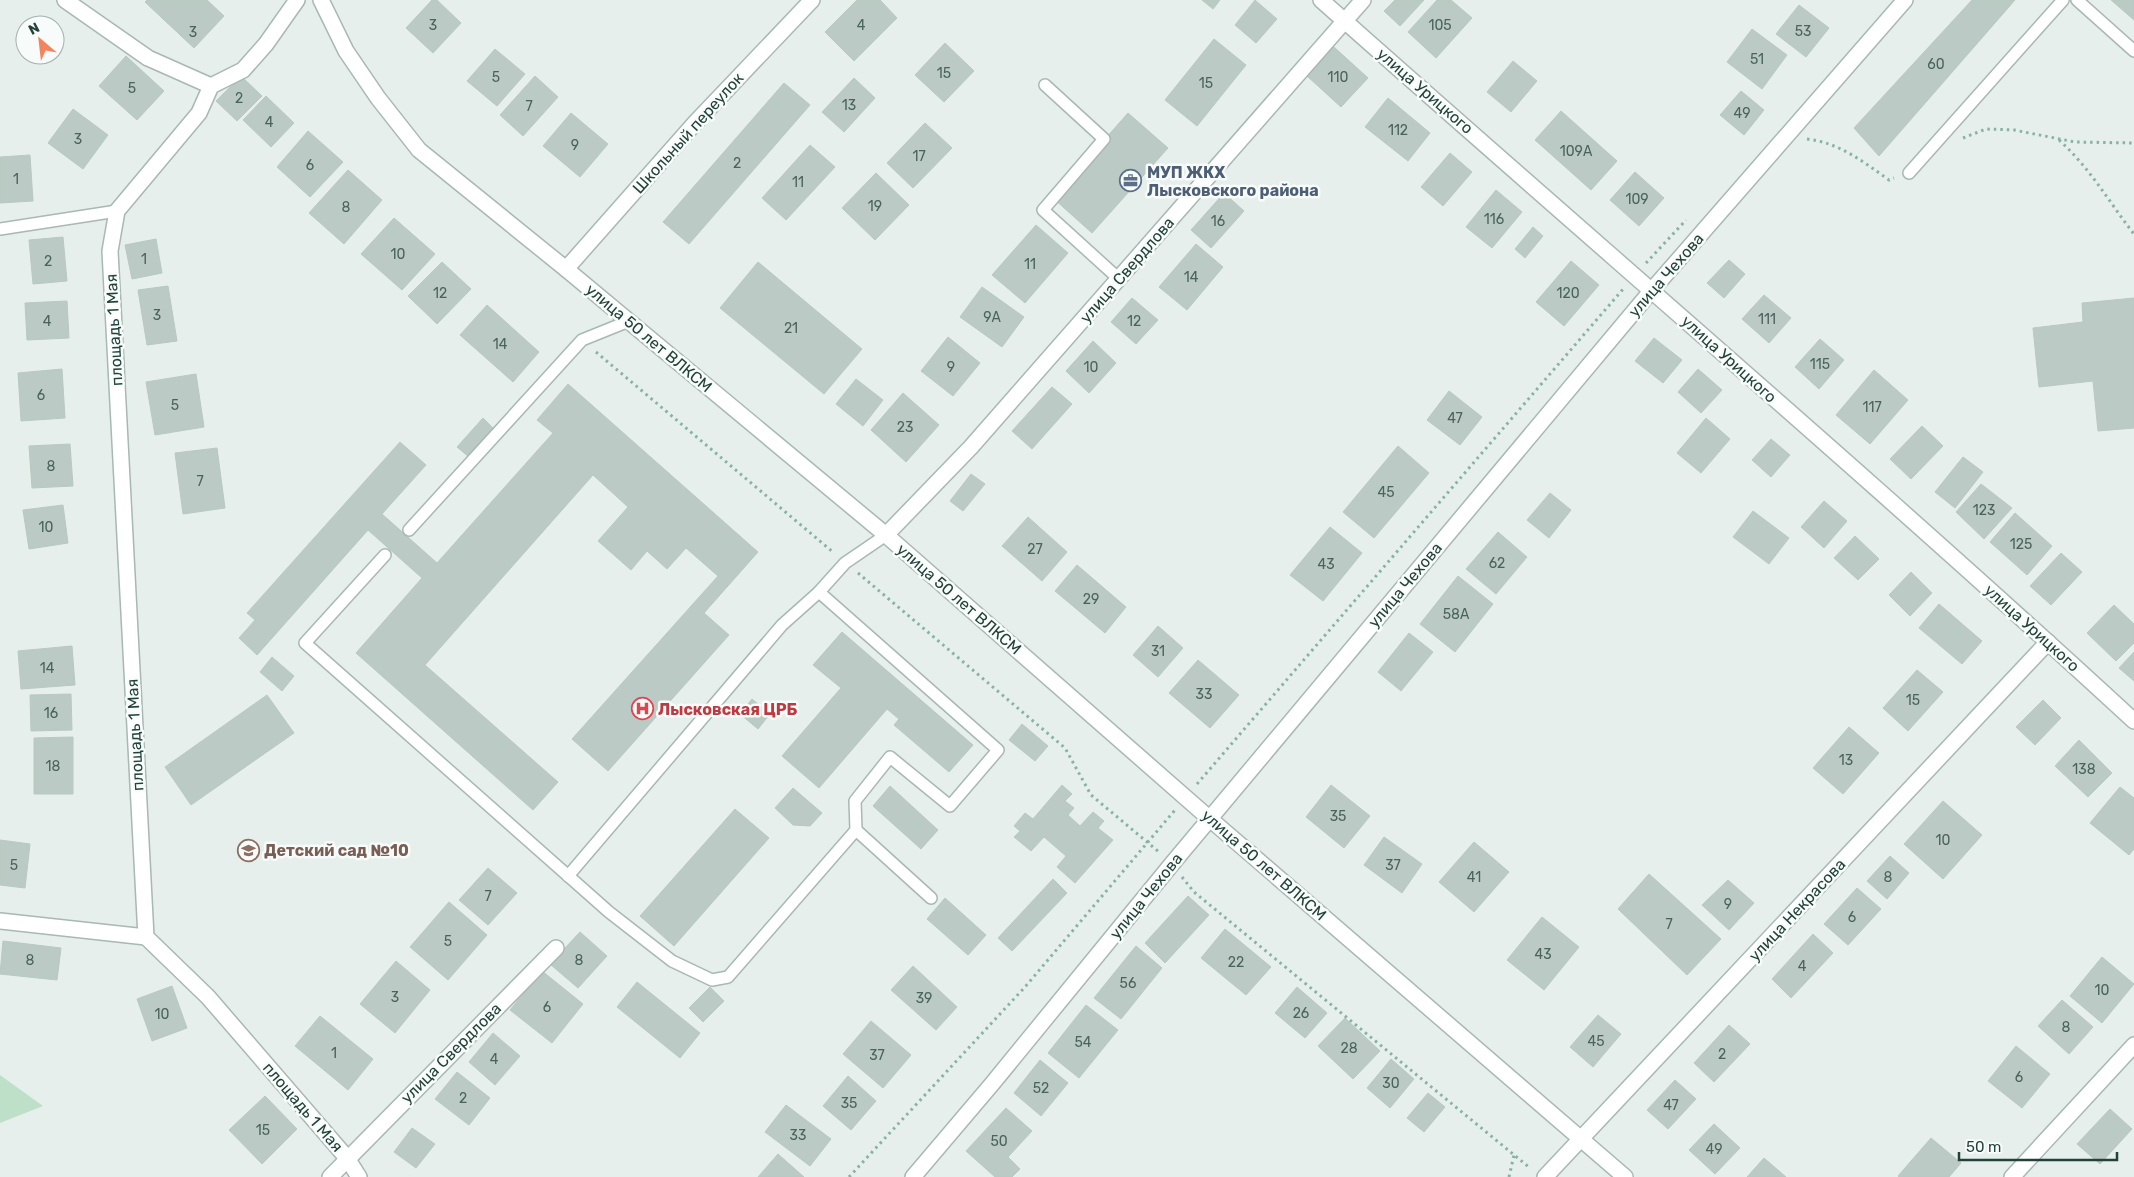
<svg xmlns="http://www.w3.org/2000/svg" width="2134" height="1177" viewBox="0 0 2134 1177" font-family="Rubik,sans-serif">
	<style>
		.green { fill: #bfe0c8 }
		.building { fill: #bbcac4; stroke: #b8c9c2 }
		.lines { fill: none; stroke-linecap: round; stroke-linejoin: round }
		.service-casing { stroke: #a8b8b2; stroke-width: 14 }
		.minor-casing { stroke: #a8b8b2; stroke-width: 18 }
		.path { stroke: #86b3a5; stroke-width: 3; stroke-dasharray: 2.5 4; stroke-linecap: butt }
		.service { stroke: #fff; stroke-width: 11 }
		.minor { stroke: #fff; stroke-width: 15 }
		.labels { text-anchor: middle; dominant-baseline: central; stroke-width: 5; stroke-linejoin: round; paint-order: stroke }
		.number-label { font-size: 14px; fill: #4a645c }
		.street-label { font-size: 16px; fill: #24423a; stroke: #f7fbf9 }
		.service-label { font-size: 16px; font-weight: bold; fill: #4e5e75; stroke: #f7fbf9; text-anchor: start }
		.health-label { font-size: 16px; font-weight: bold; fill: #be3a42; stroke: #f7fbf9; text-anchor: start }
		.education-label { font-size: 16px; font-weight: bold; fill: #785e54; stroke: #f7fbf9; text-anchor: start }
	</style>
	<rect width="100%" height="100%" fill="#e6efeb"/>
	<polygon class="green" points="0,1075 43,1106 0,1123"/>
	<g class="building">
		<polygon points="147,0 207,0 224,16 194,48 145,2"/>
		<polygon points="432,0 437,0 461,23 433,53 406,28"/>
		<polygon points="857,0 880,0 897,18 854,61 825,32"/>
		<polygon points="1202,0 1220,0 1213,9"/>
		<polygon points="1255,0 1277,19 1256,43 1235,25"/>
		<polygon points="1395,0 1424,0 1400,26 1384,11"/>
		<polygon points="1437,0 1451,0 1472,18 1436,58 1408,32"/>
		<polygon points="1972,0 2015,0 1879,156 1854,128"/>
		<polygon points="2111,0 2134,0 2134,20"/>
		<polygon points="1799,5 1829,28 1806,57 1776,34"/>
		<polygon points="1752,29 1787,55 1762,89 1727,62"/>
		<polygon points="1214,39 1246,65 1197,126 1165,100"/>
		<polygon points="945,43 974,71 944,102 915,75"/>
		<polygon points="1334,47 1368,78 1341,107 1307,76"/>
		<polygon points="495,49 525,74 497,106 467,81"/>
		<polygon points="126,56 164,91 137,120 99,86"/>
		<polygon points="1513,61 1537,81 1511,112 1487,92"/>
		<polygon points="241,76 262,96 237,121 216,101"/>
		<polygon points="535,76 558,97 523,136 500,115"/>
		<polygon points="854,78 875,98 844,132 822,112"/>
		<polygon points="784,83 810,105 689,244 663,222"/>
		<polygon points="1741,91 1764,110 1744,135 1720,115"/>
		<polygon points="266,96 294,123 271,147 243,120"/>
		<polygon points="1388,98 1430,133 1408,161 1365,127"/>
		<polygon points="73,109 108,135 83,169 48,143"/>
		<polygon points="1561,111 1617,161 1591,190 1535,140"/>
		<polygon points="571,113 608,144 580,177 543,146"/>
		<polygon points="1128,113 1168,148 1092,233 1053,198"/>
		<polygon points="925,123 952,148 913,188 887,163"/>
		<polygon points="308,131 343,162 310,197 277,167"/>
		<polygon points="810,145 835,167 786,220 762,198"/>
		<polygon points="1450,153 1472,172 1443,206 1421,187"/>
		<polygon points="30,155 33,201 0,203 0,157"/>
		<polygon points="348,170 382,200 344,244 309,213"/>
		<polygon points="1635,172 1664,198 1639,226 1610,200"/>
		<polygon points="876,173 909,205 875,240 842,208"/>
		<polygon points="1496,190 1522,212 1492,248 1466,227"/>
		<polygon points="1224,193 1244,211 1211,248 1191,230"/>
		<polygon points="394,218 435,254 402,290 361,254"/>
		<polygon points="1036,225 1068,253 1025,303 992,275"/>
		<polygon points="1533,227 1543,236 1525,258 1515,249"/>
		<polygon points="63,237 67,281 33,284 29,240"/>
		<polygon points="156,239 162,273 132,279 125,245"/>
		<polygon points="1196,244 1223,267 1187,310 1159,287"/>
		<polygon points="1729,260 1745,274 1724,298 1707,283"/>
		<polygon points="1571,261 1599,285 1564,326 1536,302"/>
		<polygon points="442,262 471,289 437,324 408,296"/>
		<polygon points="758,262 862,349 824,394 720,308"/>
		<polygon points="168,286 177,341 147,345 138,290"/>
		<polygon points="982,287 1024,317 1002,347 960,317"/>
		<polygon points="1764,295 1791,318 1769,343 1742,319"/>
		<polygon points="1132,298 1158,320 1136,344 1111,322"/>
		<polygon points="2134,298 2134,428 2098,431 2093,381 2039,387 2033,328 2083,322 2082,303"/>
		<polygon points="67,301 69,338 27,340 25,303"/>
		<polygon points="487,305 539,352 513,382 460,335"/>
		<polygon points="948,337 980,363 953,396 921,371"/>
		<polygon points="1654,338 1682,360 1663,383 1635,361"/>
		<polygon points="1820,339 1844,360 1819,389 1795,367"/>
		<polygon points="1093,341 1116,363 1089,393 1066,371"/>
		<polygon points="62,369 65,418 21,421 18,373"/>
		<polygon points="1698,369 1722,390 1701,413 1678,392"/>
		<polygon points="1874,370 1908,400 1870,444 1836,415"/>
		<polygon points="196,374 204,427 155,435 146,382"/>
		<polygon points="856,379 883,400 863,426 836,404"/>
		<polygon points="568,384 758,552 704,613 729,635 608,771 572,739 718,576 686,548 667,569 647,551 631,570 598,541 628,507 593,475 425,665 558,782 533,810 356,653 422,578 368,530 257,655 239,638 255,620 247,613 400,442 426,465 382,514 437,563 553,433 537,420"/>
		<polygon points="1052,387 1072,404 1032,449 1012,431"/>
		<polygon points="1449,391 1482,417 1460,445 1427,420"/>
		<polygon points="903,393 939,425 906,462 871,430"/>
		<polygon points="483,418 494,429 469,457 457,447"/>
		<polygon points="1706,418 1730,439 1701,473 1677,453"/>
		<polygon points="1922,426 1943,446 1911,479 1890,459"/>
		<polygon points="1771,439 1790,455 1771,477 1752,460"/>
		<polygon points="70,444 73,486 32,488 29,446"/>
		<polygon points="1398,446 1429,473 1374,538 1343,512"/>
		<polygon points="217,448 225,508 183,514 175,453"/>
		<polygon points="1963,457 1983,472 1955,508 1935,492"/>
		<polygon points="971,474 985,484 963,511 950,501"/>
		<polygon points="1981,484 2012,508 1984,539 1956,512"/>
		<polygon points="1550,493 1571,510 1549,538 1527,520"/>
		<polygon points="1824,501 1847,521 1824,548 1801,527"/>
		<polygon points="63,505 68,543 29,549 23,510"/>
		<polygon points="1753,511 1789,538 1769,564 1733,537"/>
		<polygon points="2015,513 2052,546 2027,575 1990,542"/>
		<polygon points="1028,517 1067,552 1042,581 1002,546"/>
		<polygon points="1330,527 1362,553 1323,601 1290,575"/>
		<polygon points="1498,532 1527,557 1496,594 1466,569"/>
		<polygon points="1855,536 1879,559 1858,580 1834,558"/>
		<polygon points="2061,553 2082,572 2051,605 2030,586"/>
		<polygon points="1077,565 1126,607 1105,633 1055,591"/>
		<polygon points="1911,572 1932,593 1910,616 1889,595"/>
		<polygon points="1458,576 1493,604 1455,652 1420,624"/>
		<polygon points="1939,604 1982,641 1962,664 1919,628"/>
		<polygon points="2114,605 2134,624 2134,643 2116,661 2087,633"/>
		<polygon points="1158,626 1183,648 1158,677 1133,655"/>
		<polygon points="842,632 973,745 949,772 894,725 899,719 887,709 819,788 782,756 841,688 813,665"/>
		<polygon points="1409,633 1433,652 1401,691 1378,672"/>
		<polygon points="72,646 75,685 21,689 18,651"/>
		<polygon points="2134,652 2134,681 2119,668"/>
		<polygon points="272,657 294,676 282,691 260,672"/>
		<polygon points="1198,660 1239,695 1210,728 1169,693"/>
		<polygon points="1917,670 1943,692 1908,731 1883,708"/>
		<polygon points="71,694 72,730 31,731 30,695"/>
		<polygon points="267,695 294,733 191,805 165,767"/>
		<polygon points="752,699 770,714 758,729 740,714"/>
		<polygon points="2043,700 2061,718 2035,745 2016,727"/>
		<polygon points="1022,724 1048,746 1035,761 1009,740"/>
		<polygon points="1849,727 1879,753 1843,794 1813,768"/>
		<polygon points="73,737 73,794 34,794 34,738"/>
		<polygon points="2079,740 2112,773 2088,797 2055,766"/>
		<polygon points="1062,785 1072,794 1065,801 1074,808 1068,815 1080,826 1093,812 1104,821 1098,828 1113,840 1075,883 1057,867 1066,856 1044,837 1031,851 1014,837 1020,831 1014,826 1025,813 1033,819"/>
		<polygon points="1331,785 1370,816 1344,848 1306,817"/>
		<polygon points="890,786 938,830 921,849 873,806"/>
		<polygon points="2120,787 2134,798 2134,849 2129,855 2090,823"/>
		<polygon points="793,788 822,813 810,826 793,825 775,808"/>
		<polygon points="1943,801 1982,835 1943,879 1904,844"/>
		<polygon points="735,809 769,838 674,946 640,916"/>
		<polygon points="1384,837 1422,864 1402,893 1364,865"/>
		<polygon points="0,840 30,844 25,888 0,885"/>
		<polygon points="1474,842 1509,872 1474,912 1439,882"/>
		<polygon points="1890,856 1909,873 1887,899 1867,881"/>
		<polygon points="488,868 517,893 488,925 459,900"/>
		<polygon points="1649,874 1721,939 1687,975 1618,909"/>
		<polygon points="1053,879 1067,893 1012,951 998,938"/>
		<polygon points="1728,880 1754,903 1729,930 1702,905"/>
		<polygon points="1857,888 1881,909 1848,945 1824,924"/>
		<polygon points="1188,896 1209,915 1165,963 1145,943"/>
		<polygon points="945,898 986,935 968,955 927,919"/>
		<polygon points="449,902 487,935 448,980 410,947"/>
		<polygon points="1542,917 1579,947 1544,990 1507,960"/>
		<polygon points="1225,929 1271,967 1246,995 1201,958"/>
		<polygon points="580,932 607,956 578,988 550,964"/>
		<polygon points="1813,934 1833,953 1791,998 1772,979"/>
		<polygon points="3,941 61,948 57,980 0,974"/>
		<polygon points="1136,946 1162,968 1121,1019 1094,998"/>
		<polygon points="2102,957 2134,984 2102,1023 2070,996"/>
		<polygon points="396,961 430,990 395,1033 360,1004"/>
		<polygon points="913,966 957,1007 936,1030 891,990"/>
		<polygon points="542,971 583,1004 552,1043 510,1010"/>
		<polygon points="637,982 700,1033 680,1058 617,1007"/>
		<polygon points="172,986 187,1028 152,1041 137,999"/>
		<polygon points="710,987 724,1001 703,1022 689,1008"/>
		<polygon points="1297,987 1327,1013 1305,1038 1275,1013"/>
		<polygon points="2062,1000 2093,1027 2069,1054 2038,1026"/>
		<polygon points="1086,1005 1118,1030 1079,1078 1048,1053"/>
		<polygon points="1598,1015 1621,1034 1593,1067 1570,1047"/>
		<polygon points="320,1016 373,1059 348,1090 295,1046"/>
		<polygon points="1345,1018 1380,1051 1353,1079 1318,1046"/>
		<polygon points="871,1021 911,1055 883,1088 843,1054"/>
		<polygon points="1729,1025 1750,1044 1714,1082 1694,1063"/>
		<polygon points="493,1033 520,1056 495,1085 469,1062"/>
		<polygon points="2016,1046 2050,1074 2022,1108 1988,1081"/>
		<polygon points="1391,1059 1414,1079 1390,1108 1367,1088"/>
		<polygon points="1040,1060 1068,1083 1041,1116 1014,1093"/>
		<polygon points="457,1072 490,1098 469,1125 435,1099"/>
		<polygon points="848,1076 876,1101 851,1130 823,1106"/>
		<polygon points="1675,1080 1696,1099 1668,1129 1647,1110"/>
		<polygon points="1428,1093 1445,1107 1424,1132 1407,1118"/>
		<polygon points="265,1096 297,1129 262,1164 229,1130"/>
		<polygon points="786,1105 831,1139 810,1166 765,1132"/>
		<polygon points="1006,1108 1032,1131 1008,1157 1020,1169 1012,1177 995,1177 966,1151"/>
		<polygon points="2110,1109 2132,1129 2100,1164 2077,1144"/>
		<polygon points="1714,1124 1740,1148 1715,1174 1689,1150"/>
		<polygon points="412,1128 435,1144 416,1168 394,1152"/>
		<polygon points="1931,1138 1961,1163 1949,1177 1899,1177 1898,1176"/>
		<polygon points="778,1154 804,1177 758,1177"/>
		<polygon points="1764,1158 1786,1177 1747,1177"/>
	</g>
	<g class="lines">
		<defs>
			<g id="service">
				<polyline points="2077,0 2134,51"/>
				<polyline points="1045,85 1104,139 1043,210 1119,279"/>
				<polyline points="1909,173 2063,0"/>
				<polyline points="0,229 117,211"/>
				<polyline points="409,530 582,340 629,321"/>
				<polyline points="385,555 305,643 609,912 672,961 712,980 728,977 856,830 855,801 890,757 950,806 998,750 819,592"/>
				<polyline points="856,830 931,898"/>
				<polyline points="568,876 782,625 819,592 845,563 886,535"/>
			</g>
			<g id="minor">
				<polyline points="65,0 148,58 211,86"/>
				<polyline points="297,0 266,44 243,70 211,86 199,113 117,211 110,251 146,937 208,997 347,1158 359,1177"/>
				<polyline points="321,0 346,51 378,98 419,150 566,269 886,535 1210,819 1625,1177"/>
				<path d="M1321,0C1592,241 1868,476 2134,721"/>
				<polyline points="566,269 695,123 812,0"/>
				<polyline points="886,535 971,447 1363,0"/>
				<polyline points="0,921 146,937"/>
				<polyline points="330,1177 556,948"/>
				<polyline points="913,1177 992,1084 1171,865 1652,290 1905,0"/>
				<polyline points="1545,1177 2048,642"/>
				<polyline points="2012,1177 2134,1045"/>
			</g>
		</defs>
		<use href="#service" class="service-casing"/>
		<use href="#minor" class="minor-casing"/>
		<g class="path">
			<polyline points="1963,138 1986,129 2014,130 2075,142 2134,143"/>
			<path d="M1807,139C1840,143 1862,161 1889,180L1894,178"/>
			<path d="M2059,140C2090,168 2109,202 2134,234"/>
			<polyline points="1646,263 1686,220"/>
			<polyline points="596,352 834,553"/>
			<polyline points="858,573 1065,748 1091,795 1159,852"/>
			<polyline points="1197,784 1624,288"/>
			<polyline points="1182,877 1194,892 1530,1168"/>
			<polyline points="849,1177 1025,987 1175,810"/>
			<polyline points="1509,1177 1514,1155"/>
		</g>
		<use href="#service" class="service"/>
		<use href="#minor" class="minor"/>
	</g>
	<defs>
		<symbol id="office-ring" viewBox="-11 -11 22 22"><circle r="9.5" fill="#f7fbf9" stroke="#5c6f8a" stroke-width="1.5"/><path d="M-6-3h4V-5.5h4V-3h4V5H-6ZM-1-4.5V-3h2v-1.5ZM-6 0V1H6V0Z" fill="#5c6f8a"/></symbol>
		<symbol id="hospital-ring" viewBox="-11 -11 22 22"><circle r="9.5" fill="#f7fbf9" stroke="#e0444e" stroke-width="1.5"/><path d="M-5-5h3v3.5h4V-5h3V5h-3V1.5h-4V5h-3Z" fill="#e0444e"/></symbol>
		<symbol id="school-ring" viewBox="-11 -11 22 22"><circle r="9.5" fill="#f7fbf9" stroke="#8d6e63" stroke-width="1.5"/><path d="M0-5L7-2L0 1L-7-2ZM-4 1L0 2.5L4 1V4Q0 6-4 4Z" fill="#8d6e63"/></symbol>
	</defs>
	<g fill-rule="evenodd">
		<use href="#office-ring" x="1118" y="168" width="25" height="25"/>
		<use href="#hospital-ring" x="630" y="696" width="25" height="25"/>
		<use href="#school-ring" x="236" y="838" width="25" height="25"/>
	</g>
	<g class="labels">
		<g class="number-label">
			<text x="433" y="25">3</text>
			<text x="861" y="25">4</text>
			<text x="1440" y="25">105</text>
			<text x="1803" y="31">53</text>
			<text x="193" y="32">3</text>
			<text x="1757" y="59">51</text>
			<text x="1936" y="64">60</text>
			<text x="944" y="73">15</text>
			<text x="496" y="77">5</text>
			<text x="1338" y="77">110</text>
			<text x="1206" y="83">15</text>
			<text x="132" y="88">5</text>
			<text x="239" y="98">2</text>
			<text x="849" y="105">13</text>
			<text x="529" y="106">7</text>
			<text x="1742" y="113">49</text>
			<text x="269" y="122">4</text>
			<text x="1398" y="130">112</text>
			<text x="78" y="139">3</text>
			<text x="575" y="145">9</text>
			<text x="1576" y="151">109А</text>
			<text x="919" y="156">17</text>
			<text x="737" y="163">2</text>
			<text x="310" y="165">6</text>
			<text x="16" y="179">1</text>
			<text x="798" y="182">11</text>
			<text x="1637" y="199">109</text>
			<text x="875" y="206">19</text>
			<text x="346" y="207">8</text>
			<text x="1494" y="219">116</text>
			<text x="1218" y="221">16</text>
			<text x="398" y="254">10</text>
			<text x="144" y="259">1</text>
			<text x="48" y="261">2</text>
			<text x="1030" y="264">11</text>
			<text x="1191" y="277">14</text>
			<text x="440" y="293">12</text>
			<text x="1568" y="293">120</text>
			<text x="157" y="315">3</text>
			<text x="992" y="317">9А</text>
			<text x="1767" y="319">111</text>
			<text x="47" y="321">4</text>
			<text x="1134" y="321">12</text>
			<text x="791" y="328">21</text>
			<text x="500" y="344">14</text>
			<text x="1820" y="364">115</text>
			<text x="951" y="367">9</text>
			<text x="1091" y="367">10</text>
			<text x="41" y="395">6</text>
			<text x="175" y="405">5</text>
			<text x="1872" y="407">117</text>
			<text x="1455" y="418">47</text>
			<text x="905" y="427">23</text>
			<text x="51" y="466">8</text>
			<text x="200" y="481">7</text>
			<text x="1386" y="492">45</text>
			<text x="1984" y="510">123</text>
			<text x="46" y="527">10</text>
			<text x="2021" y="544">125</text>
			<text x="1035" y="549">27</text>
			<text x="1497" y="563">62</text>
			<text x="1326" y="564">43</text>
			<text x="1091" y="599">29</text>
			<text x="1456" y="614">58А</text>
			<text x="1158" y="651">31</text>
			<text x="47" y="668">14</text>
			<text x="1204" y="694">33</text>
			<text x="1913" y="700">15</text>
			<text x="51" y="713">16</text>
			<text x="1846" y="760">13</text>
			<text x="53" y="766">18</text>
			<text x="2084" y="769">138</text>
			<text x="1338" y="816">35</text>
			<text x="1943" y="840">10</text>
			<text x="14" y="865">5</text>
			<text x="1393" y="865">37</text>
			<text x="1474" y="877">41</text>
			<text x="1888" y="877">8</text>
			<text x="488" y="896">7</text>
			<text x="1728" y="904">9</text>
			<text x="1852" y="917">6</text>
			<text x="1669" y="924">7</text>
			<text x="448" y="941">5</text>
			<text x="1543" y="954">43</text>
			<text x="30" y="960">8</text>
			<text x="579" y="960">8</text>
			<text x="1236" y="962">22</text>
			<text x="1802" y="966">4</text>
			<text x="1128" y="983">56</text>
			<text x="2102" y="990">10</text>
			<text x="395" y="997">3</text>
			<text x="924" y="998">39</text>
			<text x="547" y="1007">6</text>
			<text x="1301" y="1013">26</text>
			<text x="162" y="1014">10</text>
			<text x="2066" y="1027">8</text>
			<text x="1596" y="1041">45</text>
			<text x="1083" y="1042">54</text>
			<text x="1349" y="1048">28</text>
			<text x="334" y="1053">1</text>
			<text x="1722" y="1054">2</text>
			<text x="877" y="1055">37</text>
			<text x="494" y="1059">4</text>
			<text x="2019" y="1077">6</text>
			<text x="1391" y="1083">30</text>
			<text x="1041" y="1088">52</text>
			<text x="463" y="1098">2</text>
			<text x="849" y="1103">35</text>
			<text x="1671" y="1105">47</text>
			<text x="263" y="1130">15</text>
			<text x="798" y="1135">33</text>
			<text x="999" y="1141">50</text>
			<text x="1714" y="1149">49</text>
		</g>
		<g class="street-label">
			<text transform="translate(1425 91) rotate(41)">улица Урицкого</text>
			<text transform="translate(688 133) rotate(-48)">Школьный переулок</text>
			<text transform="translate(1127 270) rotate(-49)">улица Свердлова</text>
			<text transform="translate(1666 275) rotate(-49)">улица Чехова</text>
			<text transform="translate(114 330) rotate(-93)">площадь 1 Мая</text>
			<text transform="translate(649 338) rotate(40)">улица 50 лет ВЛКСМ</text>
			<text transform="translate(1729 359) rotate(42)">улица Урицкого</text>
			<text transform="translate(1405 585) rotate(-50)">улица Чехова</text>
			<text transform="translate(959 599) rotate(41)">улица 50 лет ВЛКСМ</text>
			<text transform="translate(2032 628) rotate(42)">улица Урицкого</text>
			<text transform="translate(135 735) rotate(-93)">площадь 1 Мая</text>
			<text transform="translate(1264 865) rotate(41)">улица 50 лет ВЛКСМ</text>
			<text transform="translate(1146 896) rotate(-51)">улица Чехова</text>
			<text transform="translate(1797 910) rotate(-47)">улица Некрасова</text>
			<text transform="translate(451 1053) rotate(-45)">улица Свердлова</text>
			<text transform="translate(303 1107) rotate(49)">площадь 1 Мая</text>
		</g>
		<g class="service-label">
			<text x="1147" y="172">МУП ЖКХ<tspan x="1147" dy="18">Лысковского района</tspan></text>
		</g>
		<g class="health-label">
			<text x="658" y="709">Лысковская ЦРБ</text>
		</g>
		<g class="education-label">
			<text x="264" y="850">Детский сад №10</text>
		</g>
	</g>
	<g transform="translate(40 40) rotate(332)"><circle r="24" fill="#f7fbf9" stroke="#a3b1ad"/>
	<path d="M0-4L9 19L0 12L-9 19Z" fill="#f4845f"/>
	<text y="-8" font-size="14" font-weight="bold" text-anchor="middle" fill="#24423a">N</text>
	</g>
	<path d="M1959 1152v8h158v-8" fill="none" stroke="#24423a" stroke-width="2.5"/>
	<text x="1966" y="1152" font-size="15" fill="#24423a" stroke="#f7fbf9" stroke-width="4" paint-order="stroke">50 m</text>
</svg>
